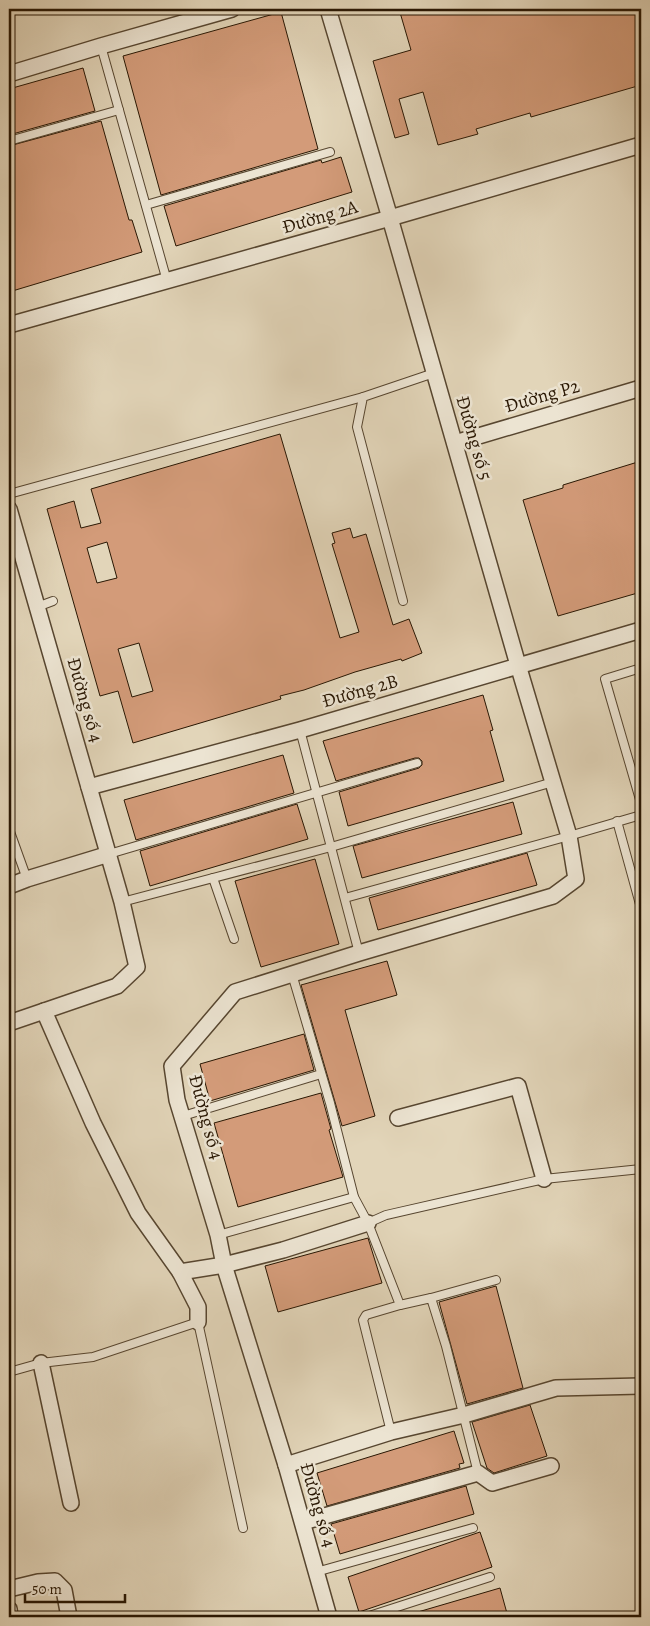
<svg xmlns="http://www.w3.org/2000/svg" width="650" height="1626" viewBox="0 0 650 1626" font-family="Alegreya,serif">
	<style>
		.building { fill: #d39b79; stroke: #291703; fill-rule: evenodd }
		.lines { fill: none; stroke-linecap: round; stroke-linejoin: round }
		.lane-casing { stroke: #574630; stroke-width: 10 }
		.street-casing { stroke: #574630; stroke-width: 18 }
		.lane { stroke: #ece4d2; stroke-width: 8 }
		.street { stroke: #ece4d2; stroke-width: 15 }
		.labels { text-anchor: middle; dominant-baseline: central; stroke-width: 5; stroke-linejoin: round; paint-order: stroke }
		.street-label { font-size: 19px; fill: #291703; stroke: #ece4d2 }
	</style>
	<rect width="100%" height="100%" fill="#e2d5b9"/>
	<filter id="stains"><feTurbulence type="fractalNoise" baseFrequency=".004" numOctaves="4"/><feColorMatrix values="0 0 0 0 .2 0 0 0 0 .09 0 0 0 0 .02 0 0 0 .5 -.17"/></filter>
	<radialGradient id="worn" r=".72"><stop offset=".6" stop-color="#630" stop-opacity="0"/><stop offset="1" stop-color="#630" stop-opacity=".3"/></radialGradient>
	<g class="building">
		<polygon points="399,9 641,9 641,85 531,117 530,113 476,129 478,134 438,145 423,92 399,99 409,134 395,138 373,61 411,50"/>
		<polygon points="281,12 318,149 161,195 123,56"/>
		<polygon points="83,68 95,111 9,135 9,89"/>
		<polygon points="101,121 129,220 132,220 142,252 9,292 9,146"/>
		<polygon points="341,157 352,192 176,246 164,206 321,160 322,163"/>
		<path d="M280,434L340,638L359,632L332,544L335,543L332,533L350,528L353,538L366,534L393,625L409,619L422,653L402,661L401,659L355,672L304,690L280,696L281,699L133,743L118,691L100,696L47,509L74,501L81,528L101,523L91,489ZM107,542L117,578L97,583L87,548ZM139,643L153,691L132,697L118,649Z"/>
		<polygon points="641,461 641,592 558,616 523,500 563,488 563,485"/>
		<polygon points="483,695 493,730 490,731 504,781 348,826 339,792 419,768 422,765 422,761 419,758 415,758 336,781 323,741"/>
		<polygon points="283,755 294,793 136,840 124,800"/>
		<polygon points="513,802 522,834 362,878 353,846"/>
		<polygon points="297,804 308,839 150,886 140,851"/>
		<polygon points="527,853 537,885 378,930 369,898"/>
		<polygon points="315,859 339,944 261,967 235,881"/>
		<polygon points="387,961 397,995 345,1010 375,1116 342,1126 301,985"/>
		<polygon points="304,1034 314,1070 210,1101 200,1064"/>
		<polygon points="321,1093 331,1129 329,1130 343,1177 238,1207 214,1123"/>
		<polygon points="368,1238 382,1283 278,1312 265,1266"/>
		<polygon points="496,1286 523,1388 467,1404 439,1302"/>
		<polygon points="530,1405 547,1456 494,1473 487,1468 472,1422"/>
		<polygon points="454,1431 464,1463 459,1464 460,1468 327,1506 317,1473"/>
		<polygon points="466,1486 474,1514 340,1554 331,1524"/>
		<polygon points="480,1532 492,1567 359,1612 348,1577"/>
		<polygon points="500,1588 508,1617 412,1617 411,1614"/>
	</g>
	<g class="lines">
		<defs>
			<g id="lane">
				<polyline points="101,46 167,281"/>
				<polyline points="9,141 119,110"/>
				<polyline points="146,205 330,152"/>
				<polyline points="9,494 363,397"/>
				<polyline points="403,601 357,427 363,397 434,373"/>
				<polyline points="37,607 53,601"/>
				<polyline points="641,668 605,679 641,803"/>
				<polyline points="300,730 359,953"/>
				<polyline points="617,821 641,908"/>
				<polyline points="9,829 27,879"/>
				<polyline points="109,854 417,763"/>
				<polyline points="213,878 234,939"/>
				<polyline points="345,898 569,836 641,815"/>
				<polyline points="122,902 331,847 553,782"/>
				<polyline points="292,974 330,1103 354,1197 368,1223 400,1305 431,1298 446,1346 478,1473"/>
				<polyline points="183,1116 321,1074"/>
				<polyline points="368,1223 386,1215 544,1179 641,1169"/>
				<polyline points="218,1235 354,1197"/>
				<polyline points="431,1298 496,1280"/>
				<polyline points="9,1372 41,1363 93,1357 198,1322 243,1528"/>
				<polyline points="391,1432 363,1320 366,1315 400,1305"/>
				<polyline points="316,1572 473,1528"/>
				<polyline points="366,1617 490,1577"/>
			</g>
			<g id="street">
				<polyline points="328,9 390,218 518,665 569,836 576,879 553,896 359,953 235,992 172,1066 177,1100 218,1235 224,1265 286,1465 329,1617"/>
				<polyline points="9,74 101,46 232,9"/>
				<polyline points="9,325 390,218 641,145"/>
				<polyline points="455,443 641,388"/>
				<polyline points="9,509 122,902 137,967 117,986 9,1023"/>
				<polyline points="89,787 300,730 641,630"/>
				<polyline points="9,886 27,879 109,854"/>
				<polyline points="44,1011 93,1123 138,1213 180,1272 198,1307 198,1322"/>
				<polyline points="398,1118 518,1086 544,1179"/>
				<polyline points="180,1272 224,1265 283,1250 368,1223"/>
				<polyline points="41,1363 71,1503"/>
				<polyline points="286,1465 391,1432 464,1415 556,1388 641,1386"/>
				<polyline points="303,1522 478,1473 492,1483 551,1466"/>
				<polyline points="9,1589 38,1582 55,1581 64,1590 69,1617"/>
				<polyline points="9,1609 10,1617"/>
			</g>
		</defs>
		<use href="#lane" class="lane-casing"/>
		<use href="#street" class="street-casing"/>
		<use href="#lane" class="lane"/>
		<use href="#street" class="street"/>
	</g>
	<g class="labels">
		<g class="street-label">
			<text transform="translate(320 217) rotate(-16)">Đường 2A</text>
			<text transform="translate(542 396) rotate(-16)">Đường P2</text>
			<text transform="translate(474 438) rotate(74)">Đường số 5</text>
			<text transform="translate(360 691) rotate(-16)">Đường 2B</text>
			<text transform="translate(85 700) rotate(74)">Đường số 4</text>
			<text transform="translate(206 1117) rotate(75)">Đường số 4</text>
			<text transform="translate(318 1505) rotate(74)">Đường số 4</text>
		</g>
	</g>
	<rect width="650" height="1626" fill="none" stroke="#e2d5b9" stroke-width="30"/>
	<rect x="10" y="10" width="630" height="1606" fill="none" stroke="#291703" stroke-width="2.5"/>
	<rect x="15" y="15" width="620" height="1596" fill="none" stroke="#291703"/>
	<path d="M25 1594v8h100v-8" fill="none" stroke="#291703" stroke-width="2.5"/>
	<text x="32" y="1594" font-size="15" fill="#291703" stroke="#ece4d2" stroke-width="4" paint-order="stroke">50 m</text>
	<rect width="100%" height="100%" filter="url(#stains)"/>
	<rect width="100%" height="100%" fill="url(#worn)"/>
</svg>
